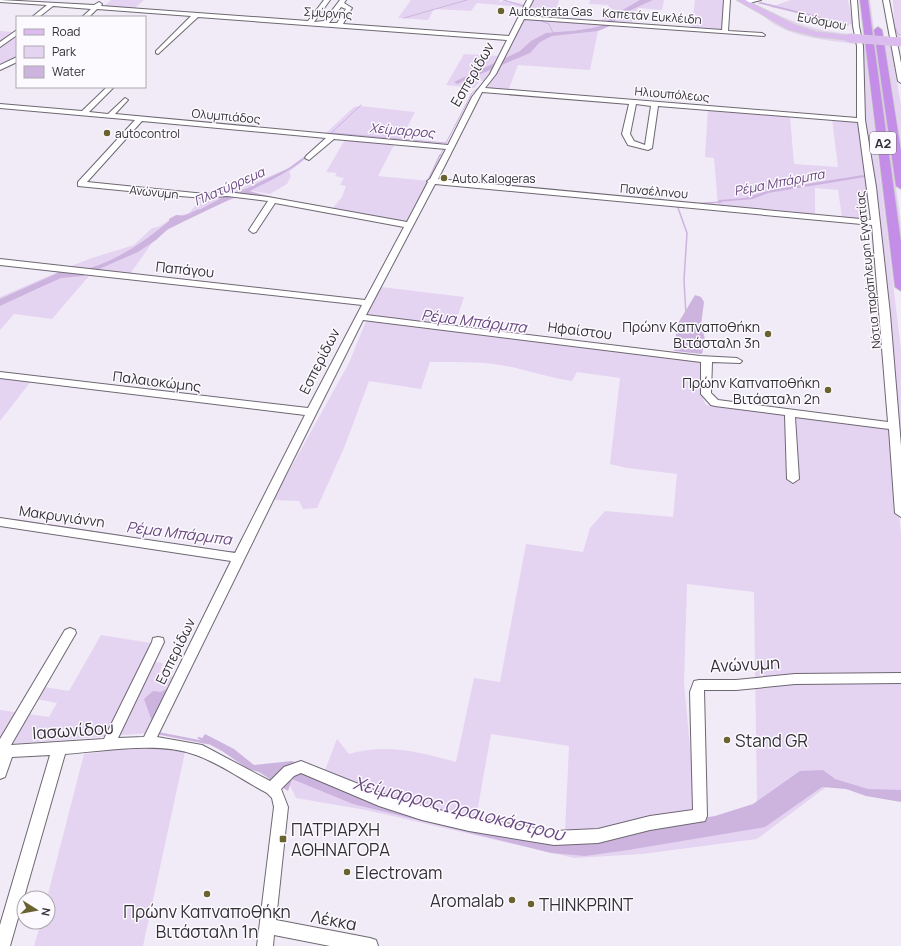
<svg xmlns="http://www.w3.org/2000/svg" width="901" height="946" viewBox="0 0 901 946" font-family="Manrope,sans-serif">
	<style>
		.green { fill: #e5d3f2 }
		.water { fill: #cdb4df }
		.lines { fill: none; stroke-linecap: round; stroke-linejoin: round }
		.stream-far3 { stroke: #cdb4df; stroke-width: 1 }
		.stream-far2 { stroke: #cdb4df; stroke-width: 1.5 }
		.stream-far1 { stroke: #cdb4df; stroke-width: 2 }
		.stream { stroke: #cdb4df; stroke-width: 2.5 }
		.minor-casing { stroke: #6e6872; stroke-width: 2 }
		.major-casing { stroke: #cecdce; stroke-width: 2 }
		.highway-casing { stroke: #cecdce; stroke-width: 2 }
		.minor { fill: #fff; fill-rule: evenodd }
		.major { fill: #dcbbf1; fill-rule: evenodd }
		.highway { fill: #c48ee8; fill-rule: evenodd }
		.major-bridge-casing { stroke: #cecdce; stroke-width: 9; stroke-linecap: butt }
		.major-bridge { stroke: #dcbbf1; stroke-width: 8 }
		.poi-dot { fill: #6a622f; stroke: #fcfaff; stroke-width: 1.5 }
		.labels { text-anchor: middle; dominant-baseline: central; stroke-width: 3; stroke-linejoin: round; paint-order: stroke }
		.far-poi-label { font-size: 12px; fill: #323034; stroke: #fcfaff; text-anchor: start }
		.far-street-label { font-size: 12px; fill: #323034; stroke: #fcfaff }
		.far-water-label { font-size: 13px; font-style: italic; fill: #68477e; stroke: #fcfaff }
		.shield { fill: #fcfaff; stroke: #6f6d71; stroke-width: 1 }
		.shield-label { font-size: 13px; font-weight: bold; fill: #323034 }
		.street-label { font-size: 14px; fill: #323034; stroke: #fcfaff }
		.poi-label { font-size: 14px; fill: #323034; stroke: #fcfaff; text-anchor: end }
		.water-label { font-size: 15px; font-style: italic; fill: #68477e; stroke: #fcfaff }
		.near-street-label { font-size: 17px; fill: #323034; stroke: #fcfaff }
		.near-poi-label { font-size: 17px; fill: #323034; stroke: #fcfaff; text-anchor: start }
		.near-water-label { font-size: 18px; font-style: italic; fill: #68477e; stroke: #fcfaff }
	</style>
	<rect width="100%" height="100%" fill="#f1ebf7"/>
	<g class="green">
		<polygon points="111,0 144,0 135,8 104,6"/>
		<polygon points="411,0 500,0 499,2 502,2 502,0 524,4 522,7 477,3 471,11 434,9 428,20 398,18"/>
		<polygon points="532,0 559,0 553,19 524,16"/>
		<polygon points="590,0 664,0 662,10 638,8 631,25 611,24 598,31 590,70 518,65 508,91 487,89 499,68 487,81 480,81 474,88 446,85 464,54 500,56 524,18 600,23 609,5 589,4"/>
		<polygon points="695,0 725,0 724,32 692,29"/>
		<polygon points="791,0 848,0 853,25 770,7"/>
		<polygon points="868,0 870,0 901,223 901,246"/>
		<polygon points="893,0 901,0 901,40 895,40"/>
		<path d="M758,5C791,22 817,32 854,34L855,37C821,33 785,29 758,5Z"/>
		<path d="M759,11L792,29L853,40L855,44C822,39 782,38 759,11Z"/>
		<polygon points="0,31 13,32 10,35 17,36 17,56 0,65"/>
		<polygon points="859,41 864,41 901,350 901,442 862,93"/>
		<polygon points="885,43 890,43 901,105 901,144"/>
		<polygon points="360,106 415,112 400,141 325,134 354,107"/>
		<polygon points="708,109 790,116 794,164 838,167 832,119 860,121 867,193 867,219 842,217 838,190 815,188 815,215 718,207 714,158 705,157"/>
		<polygon points="327,137 316,150 289,172 291,176 287,184 270,194 254,191 204,210 157,236 130,274 66,268 89,259 134,245 152,228 158,227 175,217 189,213 204,196 232,192 287,169 312,151"/>
		<polygon points="346,138 395,143 378,176 429,181 408,220 402,222 332,209 342,197 346,186 340,185 344,178 335,176 337,173 326,172"/>
		<polygon points="60,271 86,274 82,276 89,276 52,319 14,314 0,330 0,306 60,279 0,305 0,297"/>
		<polygon points="381,287 464,297 454,327 365,316"/>
		<path d="M366,321L701,360L703,399L706,405L888,428L891,431L901,534V796L830,784L757,839L642,854L574,858L366,810L296,798L289,783L292,777L574,846L727,822L757,803L754,592L687,584L688,552L684,683L696,811L572,833L565,831L569,746L491,734L476,818L396,799L325,770L337,739L349,754C385,743 420,752 456,762L474,678L500,682L526,544L583,552L590,528L605,511L673,517L677,474L627,468L610,464L620,378L577,372L572,381C553,378 535,373 516,368C488,361 458,362 430,362L421,389L369,381L344,448L317,508L303,509L299,501L273,500L349,363Z"/>
		<polygon points="0,376 32,380 0,421"/>
		<polygon points="101,635 157,644 148,661 163,663 159,674 175,677 148,733 0,745 0,710 49,717 57,703 31,698 38,686 69,691"/>
		<polygon points="151,746 185,752 143,946 34,946 41,922 48,922 47,898 84,754"/>
	</g>
	<g class="water">
		<polygon points="640,0 653,0 620,15 610,26 598,31 552,36 540,42 530,53 457,84 454,82 520,51 531,41 546,33 583,30 601,26 619,12"/>
		<polygon points="761,2 848,24 849,26 757,3"/>
		<path d="M326,137C307,163 277,178 249,191L285,200L239,195L168,229L156,240L138,252L83,276L61,278L0,306V299L60,272C98,274 141,245 169,221V219L176,215L188,216L225,196L248,188L289,168L311,152Z"/>
		<polygon points="863,175 865,177 768,193 753,199 718,202 719,200 745,198 770,190"/>
		<polygon points="695,295 701,297 704,302 701,325 705,339 702,354 674,351 677,325"/>
		<polygon points="168,688 176,691 154,727 144,699 153,691 161,692"/>
		<polygon points="205,734 234,749 254,765 292,761 410,808 572,839 715,816 753,804 800,771 823,770 835,779 868,789 901,790 901,802 866,796 846,789 822,787 765,827 628,850 585,856 551,853 353,804 292,779 288,791 259,772 248,769 222,751 201,740"/>
	</g>
	<g class="lines">
		<g class="stream-far3">
			<polyline points="504,0 526,7"/>
			<polyline points="13,1 92,5"/>
			<polyline points="528,8 534,17"/>
			<polyline points="404,18 467,0"/>
			<polyline points="539,20 549,24 553,33"/>
			<polyline points="896,29 898,34 901,35"/>
			<polyline points="577,31 589,29"/>
			<polyline points="332,133 446,143 472,93 482,85"/>
			<polyline points="328,136 361,105"/>
			<polyline points="440,156 446,143"/>
		</g>
		<g class="stream-far2">
			<polyline points="294,202 343,211"/>
			<polyline points="417,204 440,155"/>
			<polyline points="693,204 721,202"/>
			<polyline points="677,205 687,233 684,280 686,315"/>
			<polyline points="183,217 199,210"/>
		</g>
		<g class="stream-far1">
			<polyline points="15,520 121,536"/>
			<polyline points="165,543 185,546"/>
			<polyline points="224,552 238,552"/>
		</g>
		<g class="stream">
			<polyline points="157,733 208,743"/>
			<polyline points="199,738 203,740"/>
		</g>
		<defs>
			<g id="minor">
				<path d="M0,0L94,5L99,2L102,4L101,6L308,21L324,0H330L314,22L324,21L340,0H346L344,3L352,8L343,24L509,36L527,0H533L525,16L722,30L724,0H730L728,31L762,33L765,35L764,36L524,19L496,74L485,88L857,118V46L853,26L851,0H857L859,26L863,46L865,120L876,187L890,314L901,446V517L895,513L889,429L795,417L799,479L793,483L787,479L785,415L715,406L711,405L701,394V362L363,320L286,474L157,737L202,745L270,781L284,767L301,761L386,795L422,806L469,817L554,831L598,829L650,816L693,810L690,692L694,681L699,680H736L795,674L901,673V683L795,684L736,690H704L707,816L705,821L650,830L598,843L554,845L469,831L422,820L379,806L301,773L294,776L281,789L288,807L276,920L370,938L376,940L378,946H330L274,935L273,946H257L274,807L272,798L267,793C244,781 221,764 196,755C158,741 105,751 65,754L10,946H0V925L50,755L12,757L5,777L0,779V739L65,630L70,628L75,630L76,633L11,745L104,739L152,642L153,638L158,637L163,638L164,642L118,738L144,737L231,561L0,526V518L235,553L305,415L0,378V372L308,408L362,305L0,265V259L365,300L404,227L275,203L256,232L253,233L249,230L268,201L227,196L205,198L180,196L78,186V182L135,120L0,108V104L82,111L107,87H114L89,112L108,114L125,98L128,100L115,114L448,145L472,97L490,74L507,40L198,17L158,54L156,53V51L191,16L97,9L89,17H82L91,9L53,6L39,17H32L47,5L0,2ZM341,7L346,9L337,23H329ZM482,92L629,104L622,134L628,145L648,150L652,148L658,106L858,122L871,220L438,179ZM636,104L651,106L645,145L634,141L630,134ZM142,121L326,138L306,156L305,158L309,160L334,139L446,149L430,179L427,181L428,182L407,222L268,197L227,192L205,194L87,182ZM435,184L872,225L888,422L718,400L711,393L712,362L740,363L742,361L737,358L700,356L366,315Z"/>
				<polygon points="747,0 761,0 745,4 742,2"/>
				<polygon points="883,0 889,0 901,63 901,83 898,81"/>
				<polygon points="17,30 17,35 0,47 0,42"/>
				<polygon points="17,57 17,62 0,70 0,65"/>
			</g>
			<polygon id="major" points="737,0 745,0 794,25 816,32 849,36 853,38 849,40 815,36 788,29"/>
			<g id="highway">
				<polygon points="860,0 868,0 901,242 901,291 895,287"/>
				<polygon points="878,27 882,30 901,151 901,189 896,186 874,30"/>
			</g>
		</defs>
		<use href="#minor" class="minor-casing"/>
		<use href="#major" class="major-casing"/>
		<use href="#highway" class="highway-casing"/>
		<use href="#minor" class="minor"/>
		<use href="#major" class="major"/>
		<use href="#highway" class="highway"/>
		<defs>
			<polyline id="major-bridge" points="849,38 901,42"/>
		</defs>
		<use href="#major-bridge" class="major-bridge-casing"/>
		<use href="#major-bridge" class="major-bridge"/>
	</g>
	<g class="poi-dot">
		<circle cx="501" cy="11" r="4"/>
		<circle cx="107" cy="133" r="4"/>
		<circle cx="444" cy="178" r="4"/>
		<circle cx="768" cy="334" r="4"/>
		<circle cx="828" cy="390" r="4"/>
		<circle cx="727" cy="740" r="4"/>
		<rect x="279" y="835" width="8" height="8" rx="2"/>
		<circle cx="347" cy="872" r="4"/>
		<circle cx="207" cy="894" r="4"/>
		<circle cx="512" cy="900" r="4"/>
		<circle cx="531" cy="904" r="4"/>
	</g>
	<g class="labels">
		<g class="far-poi-label">
			<text x="509" y="11">Autostrata Gas</text>
			<text x="115" y="133">autocontrol</text>
			<text x="452" y="178">Auto Kalogeras</text>
		</g>
		<g class="far-street-label">
			<text transform="translate(328 13) rotate(4)">Σμύρνης</text>
			<text transform="translate(652 16) rotate(4)">Καπετάν Ευκλέιδη</text>
			<text transform="translate(822 21) rotate(11)">Ευόσμου</text>
			<text transform="translate(672 94) rotate(5)">Ηλιουπόλεως</text>
			<text transform="translate(226 116) rotate(5)">Ολυμπιάδος</text>
			<text transform="translate(654 191) rotate(5)">Πανσέληνου</text>
			<text transform="translate(154 192) rotate(6)">Ανώνυμη</text>
			<text transform="translate(868 270) rotate(-96)">Νότια παράπλευρη Εγνατίας</text>
		</g>
		<g class="far-water-label">
			<text transform="translate(402 130) rotate(5)">Χείμαρρος</text>
			<text transform="translate(779 182) rotate(-11)">Ρέμα Μπάρμπα</text>
			<text transform="translate(229 186) rotate(-24)">Πλατύρρεμα</text>
		</g>
		<rect class="shield" x="870" y="132" width="26" height="22" rx="3"/>
		<g class="shield-label">
			<text x="883" y="143">Α2</text>
		</g>
		<g class="street-label">
			<text transform="translate(472 74) rotate(-60)">Εσπερίδων</text>
			<text transform="translate(185 269) rotate(6)">Παπάγου</text>
			<text transform="translate(580 330) rotate(7)">Ηφαίστου</text>
			<text transform="translate(319 361) rotate(-63)">Εσπερίδων</text>
			<text transform="translate(157 381) rotate(7)">Παλαιοκώμης</text>
			<text transform="translate(62 516) rotate(8)">Μακρυγιάννη</text>
			<text transform="translate(175 651) rotate(-64)">Εσπερίδων</text>
		</g>
		<g class="poi-label">
			<text x="760" y="326">Πρώην Καπναποθήκη<tspan x="760" dy="16">Βιτάσταλη 3η</tspan></text>
			<text x="820" y="382">Πρώην Καπναποθήκη<tspan x="820" dy="16">Βιτάσταλη 2η</tspan></text>
		</g>
		<g class="water-label">
			<text transform="translate(474 321) rotate(7)">Ρέμα Μπάρμπα</text>
			<text transform="translate(179 533) rotate(7)">Ρέμα Μπάρμπα</text>
		</g>
		<g class="near-street-label">
			<text transform="translate(745 664) rotate(-3)">Ανώνυμη</text>
			<text transform="translate(73 730) rotate(-4)">Ιασωνίδου</text>
			<text transform="translate(334 920) rotate(11)">Λέκκα</text>
		</g>
		<g class="near-poi-label">
			<text x="735" y="740">Stand GR</text>
			<text x="291" y="829">ΠΑΤΡΙΑΡΧΗ<tspan x="291" dy="20">ΑΘΗΝΑΓΟΡΑ</tspan></text>
			<text x="355" y="872">Electrovam</text>
			<text x="504" y="900" text-anchor="end">Aromalab</text>
			<text x="539" y="904">THINKPRINT</text>
			<text x="207" y="911" text-anchor="middle">Πρώην Καπναποθήκη<tspan x="207" dy="20">Βιτάσταλη 1η</tspan></text>
		</g>
		<g class="near-water-label">
			<text transform="translate(459 808) rotate(14)">Χείμαρρος Ωραιοκάστρου</text>
		</g>
	</g>
	<rect x="16" y="16" width="130" height="72" fill="#fcfaff" stroke="#aba9ae"/>
	<rect x="24" y="29" width="20" height="6" fill="#dcbbf1" stroke="#aba9ae"/>
	<text x="52" y="36" font-size="12" fill="#323034">Road</text>
	<rect x="24" y="46" width="20" height="12" fill="#e5d3f2" stroke="#aba9ae"/>
	<text x="52" y="56" font-size="12" fill="#323034">Park</text>
	<rect x="24" y="66" width="20" height="12" fill="#cdb4df" stroke="#aba9ae"/>
	<text x="52" y="76" font-size="12" fill="#323034">Water</text>
	<g transform="translate(36 910) rotate(101)"><circle r="19" fill="#fcfaff" stroke="#aba9ae"/>
	<path d="M0-3L7 15L0 10L-7 15Z" fill="#6a622f"/>
	<text y="-6" font-size="11" font-weight="bold" text-anchor="middle" fill="#323034">N</text>
	</g>
</svg>
